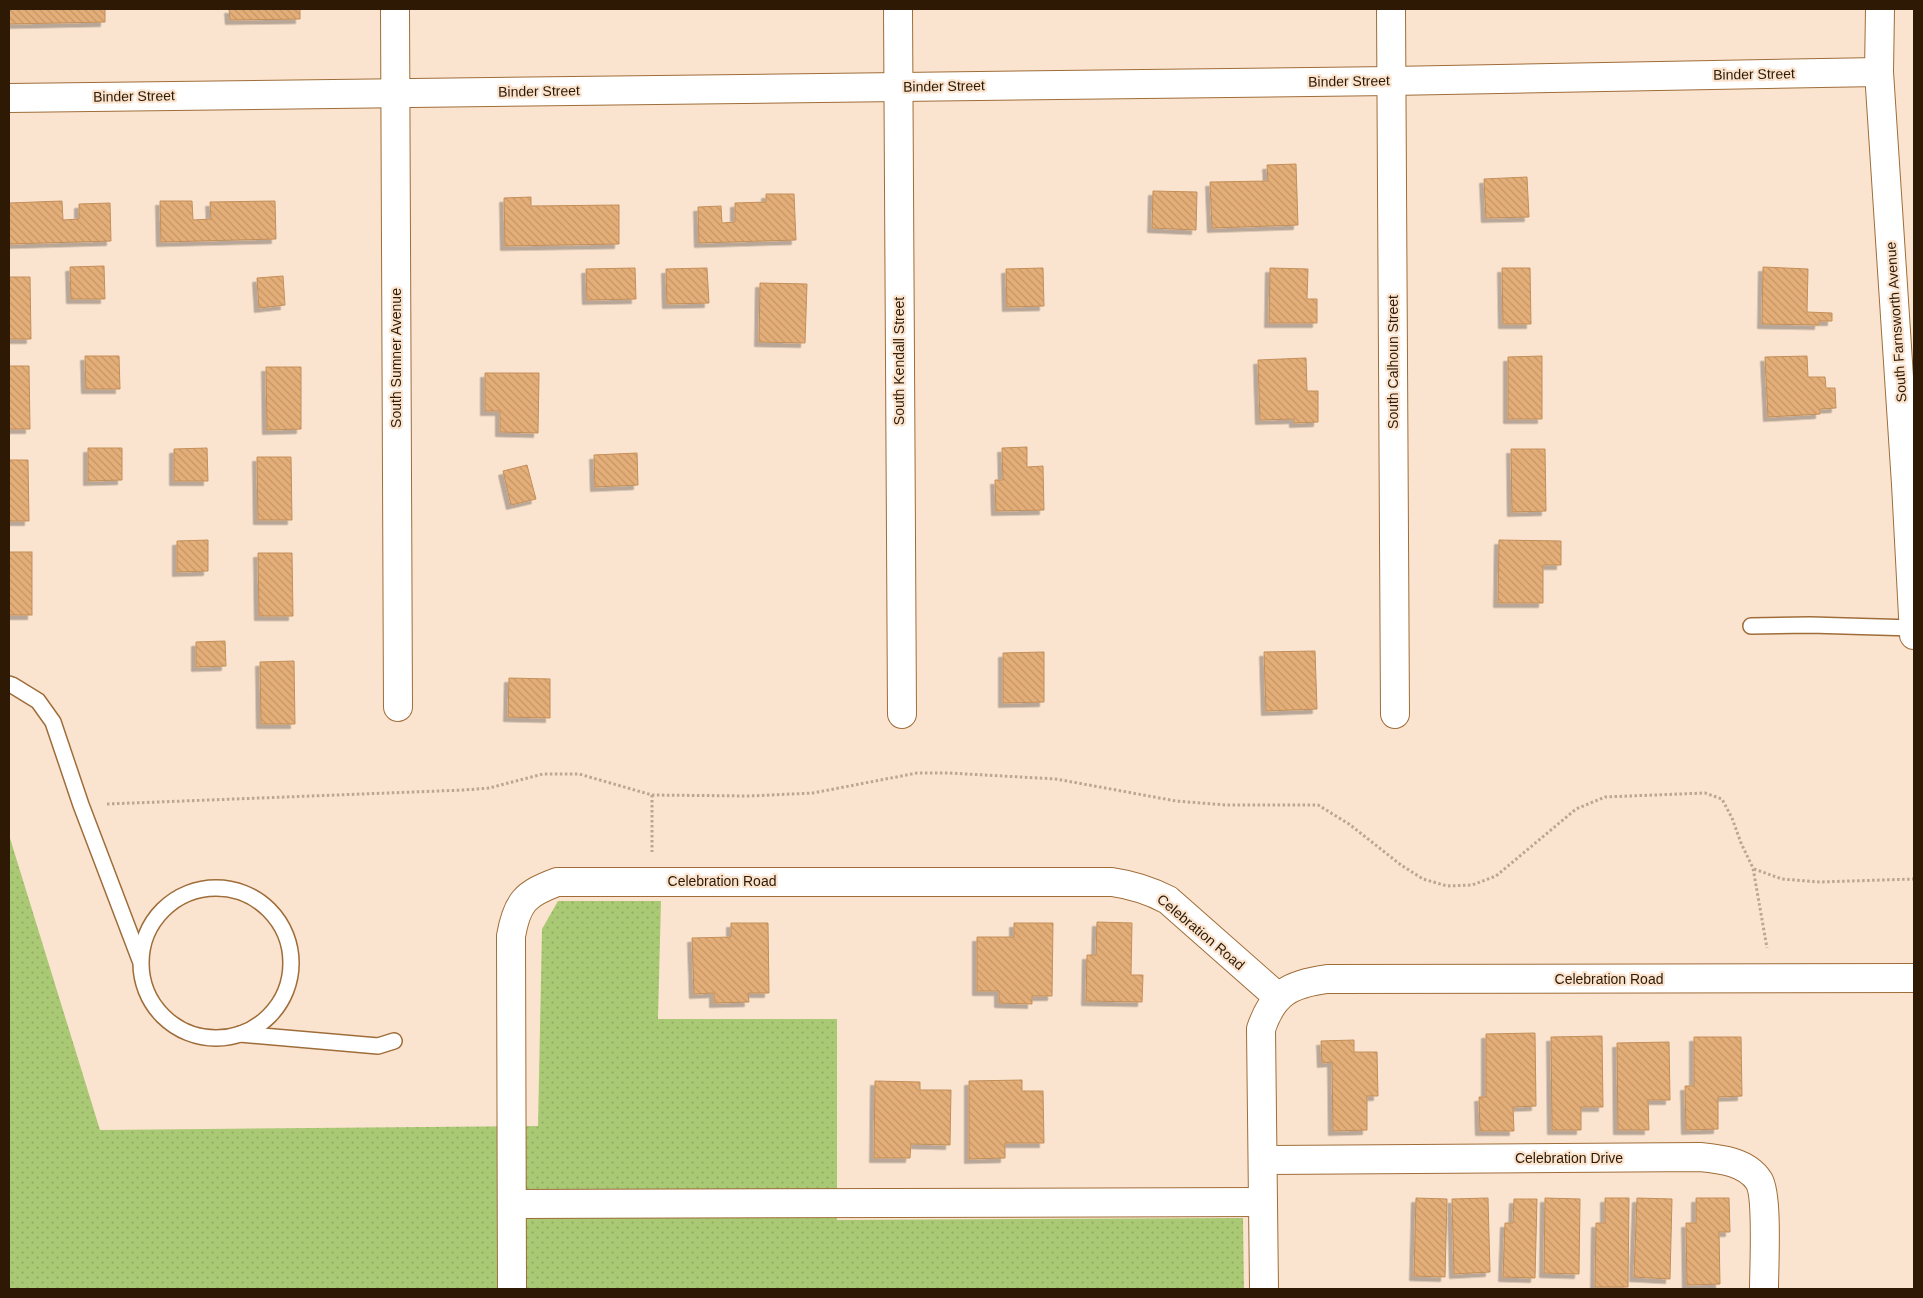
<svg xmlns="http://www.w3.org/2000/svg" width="1923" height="1298" viewBox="0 0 1923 1298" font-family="Arial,sans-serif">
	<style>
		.grass { fill: url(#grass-dots) }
		.building { fill: url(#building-back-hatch); stroke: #c38f5a; filter: url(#shadow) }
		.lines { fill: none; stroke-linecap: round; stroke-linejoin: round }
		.lane-casing { stroke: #9f6d39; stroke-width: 18 }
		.street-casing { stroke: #9f6d39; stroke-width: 30 }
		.path { stroke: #bca691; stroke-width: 3; stroke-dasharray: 2.5 2.5; stroke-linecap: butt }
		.lane { stroke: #fff; stroke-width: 15 }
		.street { stroke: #fff; stroke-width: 28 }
		.labels { text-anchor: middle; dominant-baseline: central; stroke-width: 4.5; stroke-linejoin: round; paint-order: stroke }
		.street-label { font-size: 14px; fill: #2e1a04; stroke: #fbe4cf }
	</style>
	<defs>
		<pattern id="grass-dots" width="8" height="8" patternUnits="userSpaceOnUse" patternTransform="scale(1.25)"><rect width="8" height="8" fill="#aac975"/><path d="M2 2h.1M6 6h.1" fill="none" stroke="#93ac64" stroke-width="1.8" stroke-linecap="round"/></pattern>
		<pattern id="building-back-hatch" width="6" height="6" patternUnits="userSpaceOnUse" patternTransform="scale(1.25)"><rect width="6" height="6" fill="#e4ae78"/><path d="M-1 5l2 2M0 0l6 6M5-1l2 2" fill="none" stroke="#c49566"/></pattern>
		<filter id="shadow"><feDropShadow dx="-4.5" dy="4.5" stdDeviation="0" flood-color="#0004"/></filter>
	</defs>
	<rect width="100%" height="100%" fill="#fbe4cf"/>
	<polygon class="grass" points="9,835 100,1130 538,1126 542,929 558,901 661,901 658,1019 837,1019 837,1220 1243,1218 1244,1289 9,1289"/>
	<g class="building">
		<polygon points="9,9 105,9 105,22 9,24"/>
		<polygon points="229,9 300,9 300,19 230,20"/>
		<polygon points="1296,164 1298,225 1212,228 1210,182 1268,181 1267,165"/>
		<polygon points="1527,177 1529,217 1486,218 1484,179"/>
		<polygon points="1153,191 1197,192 1196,230 1152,228"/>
		<polygon points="766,194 794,194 796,240 699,243 698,207 721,206 722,223 735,222 735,203 766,202"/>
		<polygon points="531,197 531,206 619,205 619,244 505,246 504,198"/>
		<polygon points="62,201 63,220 79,219 79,204 110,203 111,241 9,244 9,203"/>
		<polygon points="160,201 192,201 193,220 211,219 210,202 275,201 276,239 161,242"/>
		<polygon points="104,266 105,299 71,299 70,267"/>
		<polygon points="1763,267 1808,269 1807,312 1832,313 1832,321 1819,321 1819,325 1762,324"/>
		<polygon points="635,268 636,299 587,300 586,269"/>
		<polygon points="707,268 709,303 667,304 666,269"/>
		<polygon points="1043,268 1044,306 1007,307 1006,269"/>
		<polygon points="1270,268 1308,269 1307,299 1317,299 1317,323 1269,323"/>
		<polygon points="1502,268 1530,268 1531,324 1503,324"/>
		<polygon points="283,276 285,305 259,308 257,278"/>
		<polygon points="9,277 30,277 31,339 9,339"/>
		<polygon points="760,283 807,284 805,343 759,342"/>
		<polygon points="85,356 119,356 120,389 86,389"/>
		<polygon points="1542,356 1542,419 1508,419 1508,357"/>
		<polygon points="1807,356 1808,377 1825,377 1826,388 1835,388 1836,408 1820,409 1820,414 1768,417 1765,357"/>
		<polygon points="1306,358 1307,391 1318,391 1318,422 1294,423 1294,419 1260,420 1258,360"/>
		<polygon points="9,366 29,366 30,429 9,429"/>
		<polygon points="266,367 301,367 301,429 267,430"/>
		<polygon points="485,373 539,373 538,433 500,432 500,411 485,411"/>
		<polygon points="1027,447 1027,467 1043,466 1044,510 996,511 995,480 1003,480 1002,448"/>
		<polygon points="88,448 122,448 122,480 88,481"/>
		<polygon points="207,448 208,481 174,481 174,449"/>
		<polygon points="1511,449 1545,449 1546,511 1512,512"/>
		<polygon points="637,453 638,485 595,487 594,455"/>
		<polygon points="257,457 291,457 292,520 258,520"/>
		<polygon points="9,460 28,460 29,521 9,521"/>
		<polygon points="527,465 536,499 511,505 503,471"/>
		<polygon points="208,540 208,571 177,572 177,541"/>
		<polygon points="1499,540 1561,541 1561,565 1543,565 1543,603 1498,603"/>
		<rect x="9" y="552" width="23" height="63"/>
		<polygon points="258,553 292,553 293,616 259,616"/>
		<polygon points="225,641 226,666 196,667 196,642"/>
		<polygon points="1315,651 1317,709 1266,711 1264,652"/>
		<polygon points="1044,652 1044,702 1003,703 1003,653"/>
		<polygon points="294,661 295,724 261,724 260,662"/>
		<polygon points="509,678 550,679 550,718 508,717"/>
		<polygon points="1097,922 1132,923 1131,975 1143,975 1142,1002 1086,1001 1087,955 1096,955"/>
		<polygon points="731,923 768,923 769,993 748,993 749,1002 714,1003 714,993 694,994 692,938 731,937"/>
		<polygon points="1014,923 1053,923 1052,996 1032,996 1032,1004 999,1003 999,991 977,991 977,937 1014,937"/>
		<polygon points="1535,1033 1536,1106 1513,1107 1514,1131 1480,1131 1479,1097 1486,1097 1486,1034"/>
		<polygon points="1602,1036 1603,1107 1581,1107 1581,1130 1552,1130 1551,1037"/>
		<polygon points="1694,1037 1741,1037 1742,1096 1718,1097 1718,1129 1686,1130 1685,1086 1694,1086"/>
		<polygon points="1354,1040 1354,1052 1377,1052 1378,1096 1367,1096 1367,1130 1333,1131 1332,1062 1322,1063 1321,1041"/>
		<polygon points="1669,1042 1670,1100 1648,1100 1649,1130 1618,1130 1617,1043"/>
		<polygon points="1022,1080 1022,1091 1043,1091 1044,1143 1005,1143 1005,1158 969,1159 969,1081"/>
		<polygon points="875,1081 920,1082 920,1090 951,1090 950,1145 911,1144 910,1158 874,1158"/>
		<polygon points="1416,1198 1447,1199 1445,1277 1414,1276"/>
		<polygon points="1488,1198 1490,1272 1454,1274 1452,1199"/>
		<polygon points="1545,1198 1580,1199 1579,1274 1544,1273"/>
		<polygon points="1605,1198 1629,1198 1628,1287 1595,1287 1596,1223 1605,1223"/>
		<polygon points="1637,1198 1672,1199 1670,1279 1634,1277"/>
		<polygon points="1696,1198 1729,1198 1730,1232 1719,1232 1720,1284 1687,1285 1686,1223 1696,1223"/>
		<polygon points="1514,1199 1537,1199 1535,1278 1503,1277 1505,1223 1513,1223"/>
	</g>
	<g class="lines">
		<defs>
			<g id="lane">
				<polyline points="1751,626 1810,625 1914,628"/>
				<polyline points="9,684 12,685 38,701 53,722 81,805 140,960"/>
				<circle cx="216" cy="963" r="75"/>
				<polyline points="240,1034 378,1046 394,1041"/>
			</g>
			<g id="street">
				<polyline points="395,9 398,707"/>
				<polyline points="898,9 902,714"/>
				<polyline points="1391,9 1395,714"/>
				<polyline points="1880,9 1879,72 1906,484 1914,635"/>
				<polyline points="9,98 1391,81 1879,72"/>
				<path d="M1263,1160L1700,1157C1721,1159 1747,1162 1759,1181C1768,1196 1764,1268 1764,1289"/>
				<polyline points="512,1204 1263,1202"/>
				<path d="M512,1289L511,936C517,902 525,894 557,882H1112C1133,885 1149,890 1168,900L1278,997"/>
				<path d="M1264,1289L1261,1029C1273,993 1290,984 1327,979L1914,978"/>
			</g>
		</defs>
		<use href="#lane" class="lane-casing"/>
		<use href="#street" class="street-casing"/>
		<g class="path">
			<polyline points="652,795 652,852"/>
			<polyline points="107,804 464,790 489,788 543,774 579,774 652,795 749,796 813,793 917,773 949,773 1056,779 1176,801 1226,805 1318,805 1349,824 1401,865 1423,879 1447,886 1472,885 1496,876 1576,809 1605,797 1705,793 1722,799 1732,818 1741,843 1753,868 1767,948"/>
			<polyline points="1754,869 1782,879 1819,882 1914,879"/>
		</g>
		<use href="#lane" class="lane"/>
		<use href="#street" class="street"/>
	</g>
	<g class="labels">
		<g class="street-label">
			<text transform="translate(1754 74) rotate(-1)">Binder Street</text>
			<text transform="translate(1349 81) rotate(-1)">Binder Street</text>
			<text transform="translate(944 86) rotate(-1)">Binder Street</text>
			<text transform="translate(539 91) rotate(-1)">Binder Street</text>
			<text transform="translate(134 96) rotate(-1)">Binder Street</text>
			<text transform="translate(1896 322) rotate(-94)">South Farnsworth Avenue</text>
			<text transform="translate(396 358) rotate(-90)">South Sumner Avenue</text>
			<text transform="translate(899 361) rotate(-90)">South Kendall Street</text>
			<text transform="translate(1393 362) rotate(-90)">South Calhoun Street</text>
			<text x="722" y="881">Celebration Road</text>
			<text transform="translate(1201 932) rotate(40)">Celebration Road</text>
			<text x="1609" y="979">Celebration Road</text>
			<text x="1569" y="1158">Celebration Drive</text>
		</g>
	</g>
	<rect width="1923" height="1298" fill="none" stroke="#2e1a04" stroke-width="20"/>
</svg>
